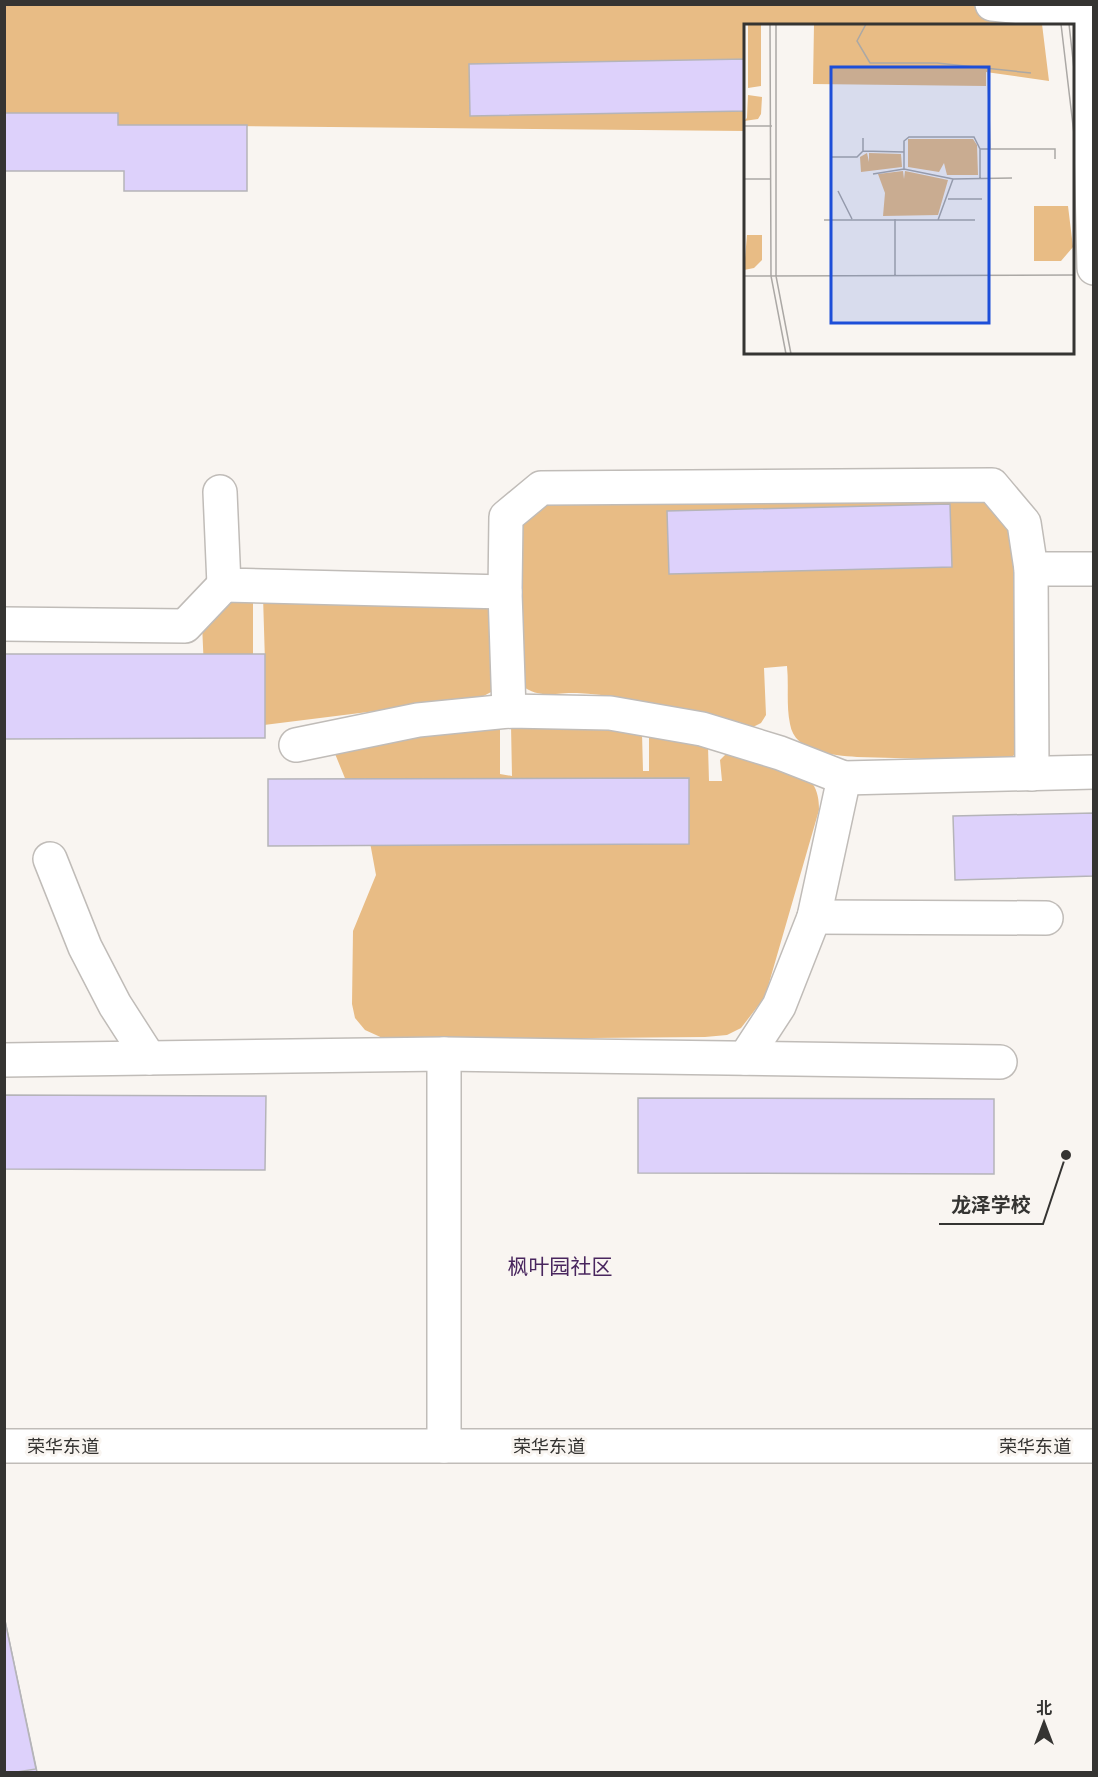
<svg xmlns="http://www.w3.org/2000/svg" width="1098" height="1777" viewBox="0 0 1098 1777" font-family="Inter,'Noto Sans SC',sans-serif">
	<style>
		.green { fill: #e8bc85 }
		.building { fill: #ddd1fb; stroke: #b5b4b8; stroke-width: 1.5 }
		.lines { fill: none; stroke-linecap: round; stroke-linejoin: round }
		.minor-casing { stroke: #c0bcb8; stroke-width: 36 }
		.minor { stroke: #fff; stroke-width: 33 }
		.labels { text-anchor: middle; dominant-baseline: central; stroke-width: 6; stroke-linejoin: round; paint-order: stroke }
		.street-label { font-size: 18px; fill: #353432; stroke: #f9f5f1 }
		.quarter-label { font-size: 21px; fill: #49265e; stroke: #f9f5f1 }
		.inset-road { fill: none; stroke: #aba8a5; stroke-width: 1.5 }
		.view { fill: #1d4ed8; fill-opacity: 0.15; stroke: #1d4ed8; stroke-width: 3 }
		.inset-edge { fill: none; stroke: #353432; stroke-width: 3 }
		.leader { fill: none; stroke: #353432; stroke-width: 2 }
		.callout-dot { fill: #353432; stroke: #f9f5f1; stroke-width: 2 }
		.callout-label { font-size: 20px; text-anchor: middle; font-weight: bold; fill: #353432; stroke: #f9f5f1; stroke-width: 6; stroke-linejoin: round; paint-order: stroke }
	</style>
	<rect width="100%" height="100%" fill="#f9f5f1"/>
	<g class="green">
		<polygon points="5,5 1093,5 1075,134 1072,134 1072,26 746,26 745,131 5,124"/>
		<path d="M988,498L1008,522L1016,545L1019,751L1007,761L857,757C832,755 795,753 790,724C786,705 789,685 787,666L764,668L766,715L761,723L753,727C695,714 636,696 577,693C551,692 543,700 520,685L521,517L537,503Z"/>
		<polygon points="248,595 253,603 253,662 265,662 263,596 489,606 493,615 496,681 491,692 480,698 225,730 206,715 202,624 208,610"/>
		<path d="M558,721L642,733L643,771H649V735L708,746L709,781H722L720,760L727,753C747,758 799,768 812,783C818,791 819,801 819,810L765,997L741,1028L727,1035L705,1037L387,1040L365,1030L355,1018L352,1004L353,931L376,875L369,837L331,744L500,726V774L512,776L511,725Z"/>
	</g>
	<g class="building">
		<polygon points="746,59 746,111 470,116 469,64"/>
		<polygon points="4,113 118,113 118,125 247,125 247,191 124,191 124,171 5,171"/>
		<polygon points="950,504 952,567 669,574 667,511"/>
		<polygon points="4,654 265,654 265,738 4,739"/>
		<polygon points="689,778 689,844 268,846 268,779"/>
		<polygon points="1094,813 1094,876 955,880 953,816"/>
		<polygon points="4,1095 266,1096 265,1170 4,1169"/>
		<polygon points="638,1098 994,1099 994,1174 638,1173"/>
		<polygon points="4,1616 37,1772 4,1772"/>
		<polygon points="4,1616 36,1769 17,1772 4,1772"/>
	</g>
	<g class="lines">
		<defs>
			<g id="minor">
				<polyline points="992,4 1094,14"/>
				<polyline points="1088,14 1094,268"/>
				<polyline points="220,492 224,585 505,592"/>
				<polyline points="1031,569 1094,569"/>
				<polyline points="4,624 185,626 224,585"/>
				<polyline points="509,711 505,592 506,517 541,488 992,485 1024,523 1031,569 1032,774"/>
				<polyline points="296,745 418,720 509,711 610,713 702,729 780,753 844,778 1094,772"/>
				<polyline points="50,859 85,947 115,1005 149,1058"/>
				<polyline points="814,917 1046,918"/>
				<polyline points="444,1054 444,1446"/>
				<polyline points="745,1058 779,1006 814,917 844,778"/>
				<polyline points="4,1060 444,1054 1000,1062"/>
				<polyline points="4,1446 1094,1446"/>
			</g>
		</defs>
		<use href="#minor" class="minor-casing"/>
		<use href="#minor" class="minor"/>
	</g>
	<g class="labels">
		<g class="street-label">
			<text x="63" y="1446">荣华东道</text>
			<text x="549" y="1446">荣华东道</text>
			<text x="1035" y="1446">荣华东道</text>
		</g>
		<g class="quarter-label">
			<text x="560" y="1266">枫叶园社区</text>
		</g>
	</g>
	<g transform="translate(744 24)">
		<rect width="330" height="330" fill="#f9f5f1"/>
		<path d="M4,0H17V62L4,64ZM70,0H298L305,57L242,48V62L69,60ZM4,71L18,73L17,90L14,95L0,97L3,94ZM164,115H229L233,121L234,151H203L200,139L195,148L164,143ZM123,129L125,138V129L157,130L158,143L117,148L116,133ZM159,147L160,155L161,147L204,156L194,191L139,192L141,169L134,150ZM290,182H324L329,223L317,237H290ZM3,211H18V236L10,244L0,246Z" fill="#e8bc85"/>
		<path class="inset-road" d="M26,0L27,252L42,330M32,0V252L47,330M122,0L113,17L126,39H193L287,49M317,0L330,110M325,0L330,45M244,45L246,125M0,102H28M119,114V127L160,128M236,125H311V135M86,133H113L119,127M160,145V117L165,113H230L236,125V154M129,150L160,145L209,155L268,154M0,155H26M94,167L108,195M204,175H238M151,195V252M80,196H231M194,196L209,155M0,252L330,251"/>
		<path class="view" d="M87,43H245V299H87Z"/>
		<rect width="330" height="330" class="inset-edge"/>
	</g>
	<path class="leader" d="M1066 1155L1043 1224H939"/>
	<circle class="callout-dot" cx="1066" cy="1155" r="6"/>
	<g class="callout-label">
		<text x="991" y="1212">龙泽学校</text>
	</g>
	<rect width="1098" height="1777" fill="none" stroke="#353432" stroke-width="12"/>
	<g transform="translate(1044 1723)" stroke="#f9f5f1" stroke-width="4.5" paint-order="stroke">
	<path d="M0-4.5L10 22L0 15L-10 22Z" fill="#353432"/>
	<text y="-9" font-size="16" font-weight="bold" text-anchor="middle" fill="#353432">北</text>
	</g>
</svg>
